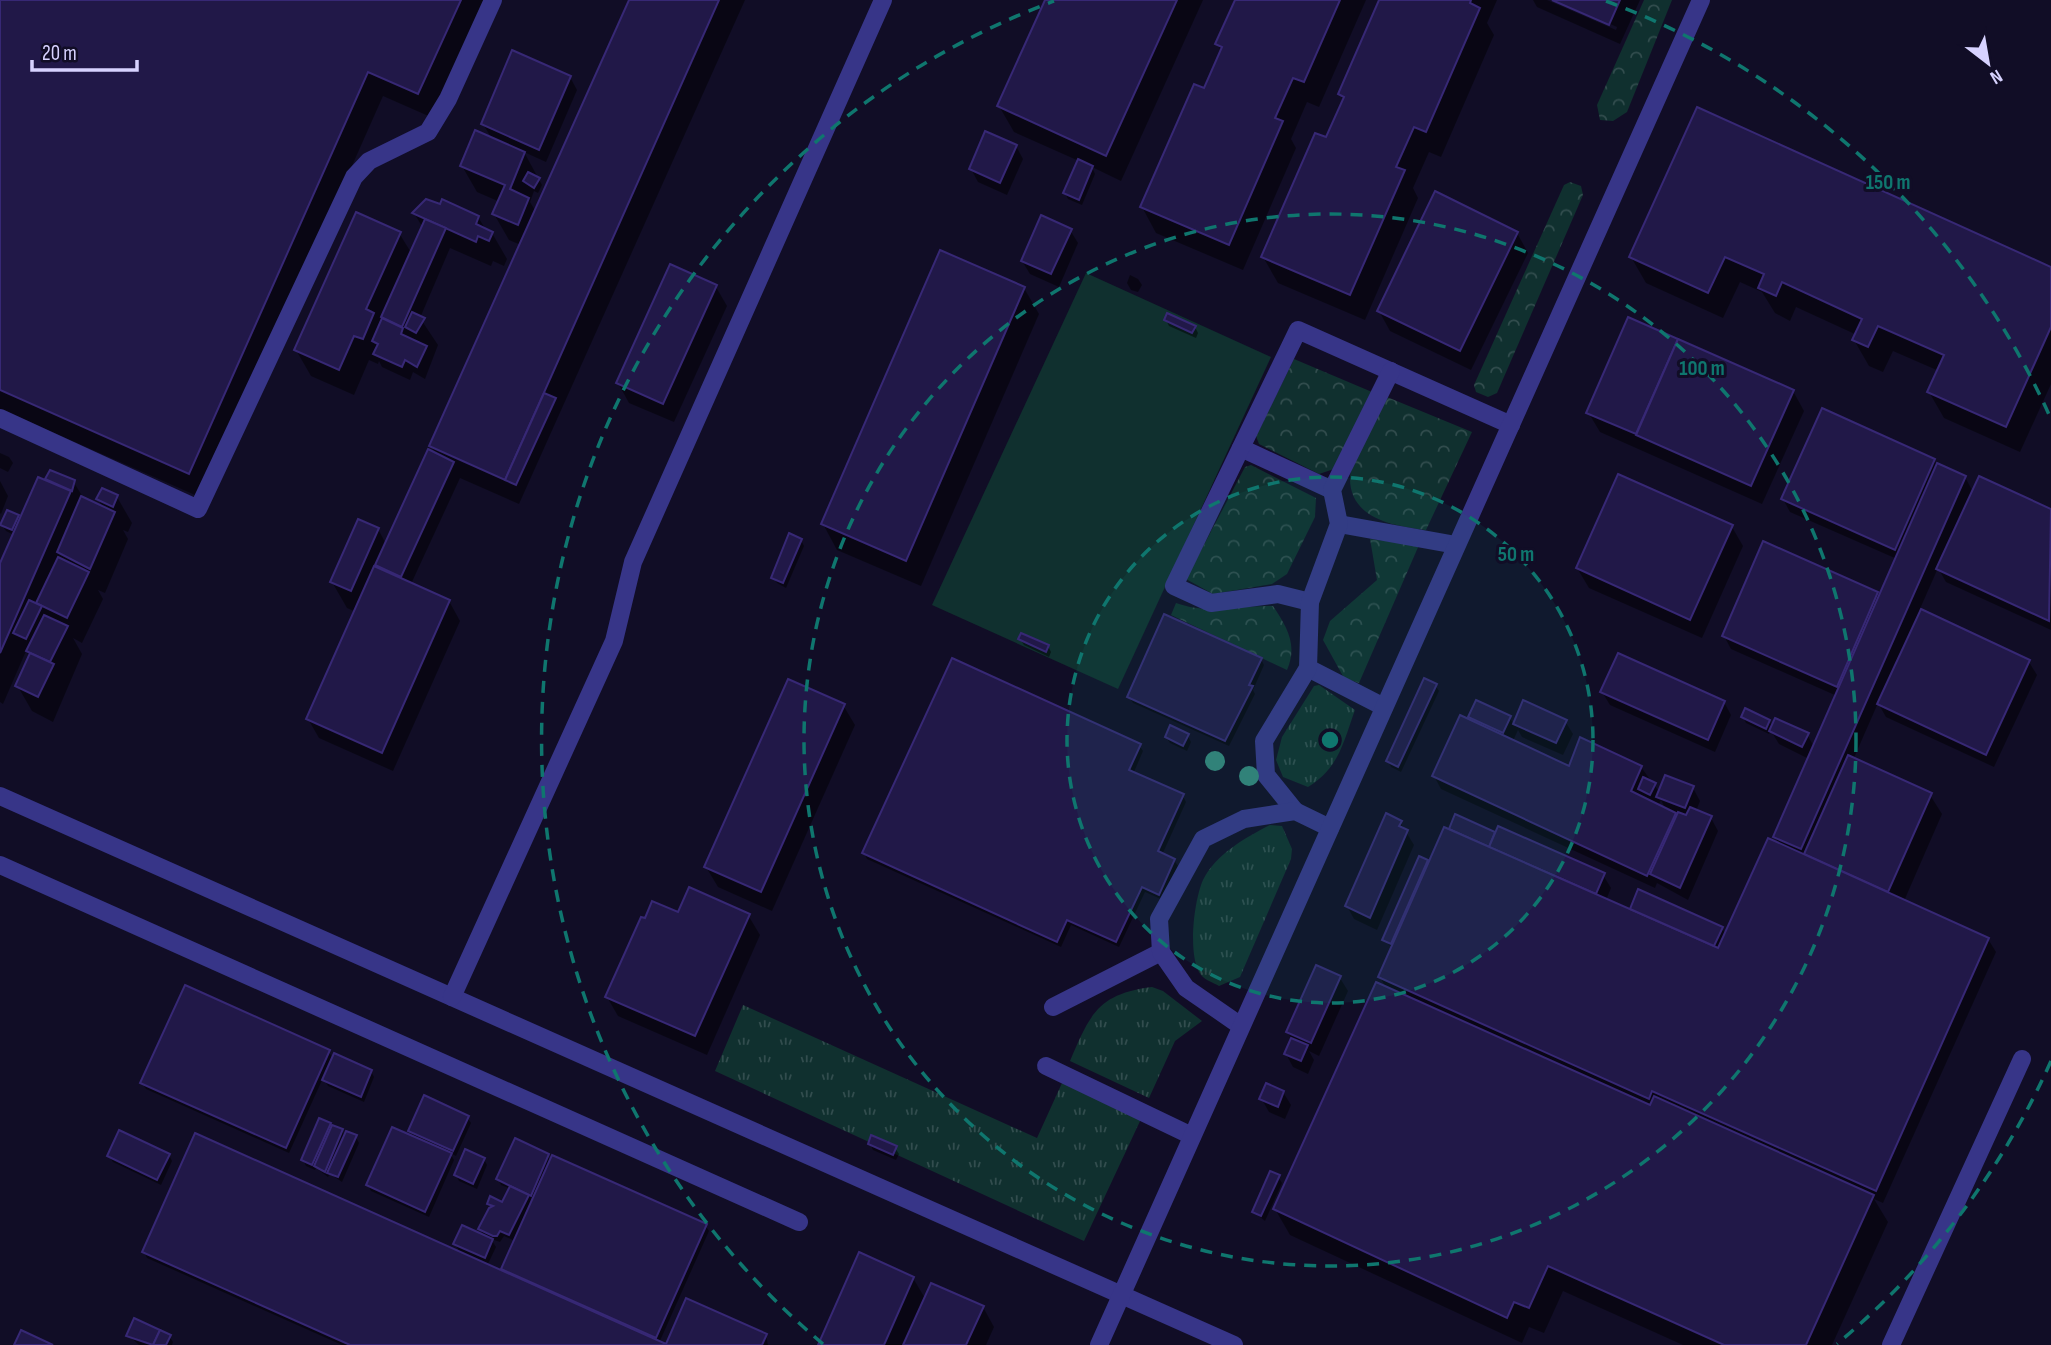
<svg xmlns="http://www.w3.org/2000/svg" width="2051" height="1345" viewBox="0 0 2051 1345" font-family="'Sofia Sans Condensed',sans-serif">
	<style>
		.grass { fill: url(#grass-tufts) }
		.forest { fill: url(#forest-crowns) }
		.park { fill: #10302f }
		.shadow { fill: #0007; fill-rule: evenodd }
		.building { fill: #211848; stroke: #372875; stroke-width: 2 }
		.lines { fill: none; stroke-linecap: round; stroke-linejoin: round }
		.minor { stroke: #373588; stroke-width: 18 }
		.tree { fill: #36857c }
		.ring { fill: none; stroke: #0f766e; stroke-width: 3.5; stroke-dasharray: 12 9 }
		.centre { fill: #0f766e; stroke: #110d26; stroke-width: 3.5 }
		.ring-label { font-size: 21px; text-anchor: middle; font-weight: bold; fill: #0f766e; stroke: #110d26; stroke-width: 6; stroke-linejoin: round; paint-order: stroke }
	</style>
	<defs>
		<pattern id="grass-tufts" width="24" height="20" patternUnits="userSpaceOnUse" patternTransform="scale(1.75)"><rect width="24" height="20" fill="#10302f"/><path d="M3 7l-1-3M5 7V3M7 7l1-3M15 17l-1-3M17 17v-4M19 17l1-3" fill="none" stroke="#324d4e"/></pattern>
		<pattern id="forest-crowns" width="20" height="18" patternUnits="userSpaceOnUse" patternTransform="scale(1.75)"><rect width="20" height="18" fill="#10302f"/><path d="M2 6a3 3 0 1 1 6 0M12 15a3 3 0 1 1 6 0" fill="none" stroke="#324d4e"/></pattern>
	</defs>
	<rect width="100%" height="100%" fill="#110d26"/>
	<g class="grass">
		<path d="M1319,685L1355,710C1343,743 1339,768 1308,787L1283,777L1276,760L1282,737L1314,686Z"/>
		<path d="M1270,825L1282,826L1292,849L1291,859L1240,977L1219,986C1214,983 1205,980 1201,975C1187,957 1194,900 1203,880C1215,855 1246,837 1270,825Z"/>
		<path d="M1152,987L1163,991L1202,1021L1175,1041L1149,1098L1070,1061C1090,1015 1097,994 1152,987Z"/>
		<polygon points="743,1005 1037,1138 1062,1083 1141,1119 1084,1241 715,1071"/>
	</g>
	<g class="forest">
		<polygon points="1644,0 1672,0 1627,112 1613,121 1600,120 1597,105"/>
		<polygon points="1570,182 1581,186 1583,195 1497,393 1488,397 1476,392 1474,385 1564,185"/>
		<polygon points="1294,359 1372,392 1334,469 1319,474 1259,444 1256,436"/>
		<path d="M1387,397L1472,432L1426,530C1394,526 1349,519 1350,477C1350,464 1380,412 1387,397Z"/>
		<polygon points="1251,465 1316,498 1315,517 1287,574 1272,584 1213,594 1186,579 1245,467"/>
		<polygon points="1370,539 1419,545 1359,683 1344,678 1323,640 1330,621 1377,580"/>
		<path d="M1176,603C1209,615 1239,605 1273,606C1287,627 1298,645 1287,670L1171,615Z"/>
	</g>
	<polygon class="park" points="1086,273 1271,357 1118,689 932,605"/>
	<g class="shadow">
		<polygon points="0,0 487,0 433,118 383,96 204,499 0,409"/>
		<polygon points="631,0 745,0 519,504 460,478 411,584 449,601 460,621 393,771 319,738 308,719 356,612 347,608 332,582 378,529 386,544 437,456 431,446 521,245 509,240 494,214 500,202 477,192 462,166 492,139 483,124 570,77 577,90 546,162 524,152 542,185 538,193 534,191 530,202 536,212"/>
		<polygon points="1047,0 1203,0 1121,181 1092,167 1095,174 1082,205 1068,199 1065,193 1079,161 1014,132 999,106"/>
		<polygon points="1237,0 1366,0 1319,107 1307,102 1291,139 1296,148 1243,270 1156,233 1142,207 1205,90 1222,52 1217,44"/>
		<polygon points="1381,0 1497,0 1487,23 1494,35 1441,157 1429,152 1413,188 1418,198 1365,320 1278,283 1263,257 1327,140 1344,101 1339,94"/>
		<polygon points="1533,0 1547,0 1616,30 1617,27 1556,0 1640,0 1620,44 1537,7"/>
		<polygon points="1698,110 2051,269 2051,384 2020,452 1944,418 1929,392 1939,371 1893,351 1883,372 1869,366 1854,340 1857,335 1796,307 1790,321 1775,313 1762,292 1740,282 1723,318 1646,283 1631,257"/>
		<polygon points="1016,146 1023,159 1007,195 978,182 971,169"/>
		<polygon points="414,213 478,217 486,230 492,233 507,259 504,266 493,261 491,266 450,248 420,318 438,345 425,379 413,372 410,380 382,367 379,361 378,364 369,360 354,395 311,376 296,350 399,233 412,254 423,228"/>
		<polygon points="1070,230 1078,243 1059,287 1030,274 1022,261"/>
		<polygon points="1517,233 1528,253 1471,370 1390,331 1379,311"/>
		<polygon points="1130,275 1138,279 1142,285 1138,292 1131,290 1127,283"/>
		<polygon points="716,287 727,306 674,422 629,403 618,383"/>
		<polygon points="1024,288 1039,314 921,586 837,550 823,524"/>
		<polygon points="1629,319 1793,391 1804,411 1762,504 1600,432 1588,412"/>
		<polygon points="1166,320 1195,327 1198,333 1196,338 1169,326"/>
		<polygon points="0,453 9,457 13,463 8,472 0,468"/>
		<polygon points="1934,460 1937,465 1965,477 1973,492 1980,479 2051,511 2051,630 1946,582 1938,568 1919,611 2029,662 2037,675 1994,767 1886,717 1878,703 1853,760 1930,795 1942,814 1904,901 1988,939 1996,952 1883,1203 1874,1199 1888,1222 1832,1345 1683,1345 1563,1291 1544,1333 1529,1327 1522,1343 1290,1235 1275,1209 1386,988 1380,977 1392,948 1384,939 1456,816 1496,836 1603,875 1611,888 1606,900 1631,911 1639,892 1722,928 1726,935 1779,845 1775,837 1809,759 1779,744 1771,731 1769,734 1746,723 1743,717 1769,721 1773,727 1807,734 1814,747 1837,696 1731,649 1724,636 1877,593 1880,598 1897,559 1790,512 1783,499"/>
		<polygon points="51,472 73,481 84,499 104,509 98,499 117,497 132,523 128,532 123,530 128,539 105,593 98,590 103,599 82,643 73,638 82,654 53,722 32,711 17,685 30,658 26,651 3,704 0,702 0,567 14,535 6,531 2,525 18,517 20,521"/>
		<polygon points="0,481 8,496 1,514 0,513"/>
		<polygon points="1732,527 1743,546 1702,638 1589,588 1577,568"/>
		<polygon points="801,540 804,546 786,588 777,583 773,577"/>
		<polygon points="1020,639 1048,646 1051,652 1049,657 1024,645"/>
		<polygon points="1261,659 1264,665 1253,690 1255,694 1229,746 1133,703 1129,697"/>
		<polygon points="1435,685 1439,691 1401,772 1391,767 1388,761"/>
		<polygon points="1602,692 1724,702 1731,715 1715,752 1610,705"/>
		<path d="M1524,703L1565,721L1573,734L1563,755L1522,737L1518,730L1513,741L1570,768L1641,767L1660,793L1693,788L1700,801L1696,811L1711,818L1718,831L1688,900L1657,883L1655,888L1441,789L1434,776L1474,723L1470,717L1510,718L1514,725ZM1661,800L1666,810L1658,806Z"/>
		<polygon points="843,705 855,725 772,911 718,887 706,867"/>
		<polygon points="1188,736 1191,742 1187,751 1170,743 1166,737"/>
		<polygon points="1139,745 1143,751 1134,772 1183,796 1186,802 1162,855 1174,860 1178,866 1163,900 1145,892 1119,947 1071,925 1061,947 867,859 864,853"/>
		<polygon points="1400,822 1414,845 1377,930 1354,919 1347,906"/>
		<polygon points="679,914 748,915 760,935 707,1055 618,1016 607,997"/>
		<polygon points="1340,978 1348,991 1319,1056 1309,1051 1314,1060 1308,1074 1293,1067 1286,1054 1292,1039 1287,1032"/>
		<polygon points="329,1052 333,1059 371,1071 374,1077 364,1102 328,1086 323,1078 289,1153 146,1089 142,1083"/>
		<polygon points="1283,1092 1291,1105 1285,1119 1269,1112 1261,1098"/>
		<polygon points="467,1117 471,1123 456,1156 450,1153 454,1160 429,1217 371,1191 368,1185 414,1138 410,1131"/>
		<polygon points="329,1125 332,1129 342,1131 345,1136 356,1137 359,1143 342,1182 330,1174 328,1177 316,1168 315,1170 306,1166 303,1160"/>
		<polygon points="870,1144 895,1148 899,1154 896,1160 873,1150"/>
		<polygon points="169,1155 172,1161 161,1185 113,1162 109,1156"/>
		<path d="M547,1155L551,1162L705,1225L709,1231L659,1343L664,1345H342L147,1258L144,1252L461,1254L455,1244L485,1238L480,1229L492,1209L489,1204H503L511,1189L501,1185L498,1179ZM504,1236L515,1241L503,1269L507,1275L487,1266L496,1247L491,1239L500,1242Z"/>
		<polygon points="484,1159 487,1165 477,1189 459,1181 456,1175"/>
		<polygon points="1278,1177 1282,1183 1265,1221 1254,1212"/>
		<polygon points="913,1278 926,1300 983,1307 994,1327 986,1345 820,1345"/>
		<polygon points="128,1335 169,1336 173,1342 172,1345 139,1345"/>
		<polygon points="766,1336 768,1345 667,1345"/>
	</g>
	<g class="building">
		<polygon points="0,0 461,0 418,94 368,72 189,474 0,390"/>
		<polygon points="629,0 719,0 505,480 429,446"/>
		<polygon points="1045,0 1177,0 1106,156 997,106"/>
		<polygon points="1235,0 1340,0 1304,82 1293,78 1275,118 1283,121 1229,245 1140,207 1194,84 1204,88 1222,47 1215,44"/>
		<polygon points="1379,0 1471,0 1470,3 1480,8 1426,132 1414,127 1396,167 1405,170 1350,295 1261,257 1315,133 1326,137 1344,97 1338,94"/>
		<polygon points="1552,0 1620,0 1609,25"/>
		<polygon points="512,50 571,76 539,150 481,124"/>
		<polygon points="1697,107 2051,267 2051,327 2006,427 1927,392 1944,355 1878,326 1868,347 1852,340 1862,319 1782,282 1776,296 1758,288 1764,274 1725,257 1708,293 1629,257"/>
		<polygon points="475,130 525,152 510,189 529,198 518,225 492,214 505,185 460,166"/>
		<polygon points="985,131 1017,145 1000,183 969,169"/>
		<polygon points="1078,159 1093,166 1079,200 1063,193"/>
		<polygon points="528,172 540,178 534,188 523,181"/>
		<polygon points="1435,191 1518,232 1460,351 1377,311"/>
		<polygon points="426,199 440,204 442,199 479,216 476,224 493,232 489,241 478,236 476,242 412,213"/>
		<polygon points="356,212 401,232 366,309 374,313 363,339 354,336 339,370 294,350"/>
		<polygon points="1041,215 1072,229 1051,274 1021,261"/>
		<polygon points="425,219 446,228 402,327 381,317"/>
		<polygon points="940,250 1025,287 906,561 821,524"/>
		<polygon points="670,264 717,285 663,404 616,383"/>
		<polygon points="412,312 425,318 416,333 405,327"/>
		<polygon points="1167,313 1196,326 1192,333 1164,320"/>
		<polygon points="1628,317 1678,339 1636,434 1586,413"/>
		<polygon points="382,318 403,328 401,334 427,346 417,367 405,360 402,367 373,354 378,344 372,341"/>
		<polygon points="1678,339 1794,390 1751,486 1636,435"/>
		<polygon points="544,393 556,398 516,485 505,480"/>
		<polygon points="1822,408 1935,459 1895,550 1781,499"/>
		<polygon points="428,449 454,462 401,577 375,565"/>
		<polygon points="1937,463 1966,476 1801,849 1773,837"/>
		<polygon points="50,470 75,480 72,491 45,479"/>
		<polygon points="1618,474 1733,525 1690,620 1576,568"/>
		<polygon points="1979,476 2051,509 2049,621 1936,569"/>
		<polygon points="38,477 71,491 0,653 0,563"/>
		<polygon points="102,488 118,495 113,507 96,499"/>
		<polygon points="81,496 115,512 90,569 57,552"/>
		<polygon points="7,510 19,515 12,530 0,525"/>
		<polygon points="358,519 379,528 351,591 330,582"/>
		<polygon points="789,533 802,539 783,583 771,578"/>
		<polygon points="1763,541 1878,592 1837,687 1722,636"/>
		<polygon points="58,557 89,572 67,618 36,603"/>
		<polygon points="374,566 450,600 382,753 306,719"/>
		<polygon points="29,600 42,606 26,639 13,633"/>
		<polygon points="1921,609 2030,660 1986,755 1877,704"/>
		<polygon points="1164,614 1262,658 1249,685 1253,686 1225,741 1127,697"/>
		<polygon points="44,615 68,626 50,662 26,651"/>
		<polygon points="1021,633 1049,645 1046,652 1018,639"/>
		<polygon points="30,653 54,664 38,697 15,686"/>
		<polygon points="1618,653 1725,701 1708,740 1600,692"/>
		<polygon points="952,658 1141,744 1129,770 1184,794 1158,851 1175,859 1159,895 1142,887 1116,942 1067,920 1057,942 862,853"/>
		<polygon points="1424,678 1437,684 1398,767 1386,761"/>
		<polygon points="788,679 845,704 761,892 704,867"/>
		<polygon points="1476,700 1511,716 1503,733 1468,717"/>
		<polygon points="1523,700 1567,720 1556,743 1513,724"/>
		<polygon points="1745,708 1770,720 1766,729 1741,717"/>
		<polygon points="1460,715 1569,766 1580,737 1642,766 1631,791 1676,813 1647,876 1432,776"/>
		<polygon points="1775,718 1809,733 1802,747 1769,731"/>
		<polygon points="1170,725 1189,734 1183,746 1165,737"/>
		<polygon points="1848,755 1932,793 1888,892 1804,854"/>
		<polygon points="1665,775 1694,786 1685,808 1656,797"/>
		<polygon points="1643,777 1656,783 1650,795 1638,789"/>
		<polygon points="1690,807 1712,816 1680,888 1650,874 1678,812 1686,815"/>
		<polygon points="1386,813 1402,821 1399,826 1408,830 1370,918 1345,906"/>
		<polygon points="1455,814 1495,832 1489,847 1449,829"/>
		<polygon points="1498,826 1605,873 1596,894 1489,847"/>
		<polygon points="1444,827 1718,948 1768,838 1989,938 1876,1191 1652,1091 1649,1099 1378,977"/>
		<polygon points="1419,856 1428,860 1391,944 1382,940"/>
		<polygon points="689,887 750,914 695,1036 605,997 641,917 645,918 652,901 678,912"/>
		<polygon points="1638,889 1723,927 1714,946 1630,909"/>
		<polygon points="1316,965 1341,976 1311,1043 1286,1032"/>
		<polygon points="1376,982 1650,1105 1654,1096 1874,1195 1806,1345 1724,1345 1548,1266 1529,1308 1514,1302 1507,1318 1273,1209"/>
		<polygon points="185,985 330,1050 286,1148 140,1083"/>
		<polygon points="1291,1038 1308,1045 1301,1061 1284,1054"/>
		<polygon points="334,1053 372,1070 361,1097 322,1080"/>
		<polygon points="1266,1083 1284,1091 1278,1107 1259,1099"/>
		<polygon points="424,1095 469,1116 453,1151 408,1131"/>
		<polygon points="319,1118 331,1123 312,1165 301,1160"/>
		<polygon points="332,1125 343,1129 325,1172 314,1166"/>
		<polygon points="392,1127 452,1153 425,1212 366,1185"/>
		<polygon points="119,1130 170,1154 157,1180 107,1156"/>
		<polygon points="346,1131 357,1135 338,1177 327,1173"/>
		<polygon points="195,1133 666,1344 686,1298 767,1334 762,1345 350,1345 142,1252"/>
		<polygon points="871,1135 897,1146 893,1155 868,1144"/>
		<polygon points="515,1138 549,1154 531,1196 496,1179"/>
		<polygon points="465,1149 485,1158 473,1184 454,1175"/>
		<polygon points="552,1155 707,1224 656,1338 501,1269"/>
		<polygon points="1270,1171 1280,1175 1261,1216 1252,1212"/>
		<polygon points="510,1186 529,1195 509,1235 500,1231 497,1236 493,1236 478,1229 489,1208 493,1206 487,1204 490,1196 502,1202"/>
		<polygon points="462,1225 493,1239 485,1258 453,1244"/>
		<polygon points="859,1252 914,1277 884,1345 818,1345"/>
		<polygon points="931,1283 984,1306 966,1345 903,1345"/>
		<polygon points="134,1318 160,1330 153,1345 126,1336"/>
		<polygon points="21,1330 53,1345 14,1345"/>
		<polygon points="160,1330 171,1335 166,1345 153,1345"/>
	</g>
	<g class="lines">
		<g class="minor">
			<polyline points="0,418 198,509 354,177 369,161 428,132 448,99 493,0"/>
			<polyline points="1241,448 1332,490"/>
			<polyline points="1339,524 1456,545"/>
			<polyline points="1310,602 1278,594 1211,603 1174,586 1298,330 1511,425"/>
			<polyline points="1308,668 1384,707"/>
			<polyline points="0,796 1234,1345"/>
			<polyline points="1295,811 1266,775 1264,741 1308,668 1310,602 1339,524 1332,490 1391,371"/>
			<polyline points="0,865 799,1222"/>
			<polyline points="452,997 614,641 633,562 883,0"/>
			<polyline points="1053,1007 1161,952"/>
			<polyline points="1241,1026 1186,988 1161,952 1159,919 1203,839 1244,819 1295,811 1330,828"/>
			<polyline points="1046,1066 1192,1136"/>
			<polyline points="1099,1345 1701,0"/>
			<polyline points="1891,1345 2022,1059"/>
		</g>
	</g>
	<g class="tree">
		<circle cx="1215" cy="761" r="10"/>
		<circle cx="1249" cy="776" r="10"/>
	</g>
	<circle cx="1330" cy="740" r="263" fill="#0f766e" fill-opacity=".12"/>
	<g class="ring">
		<circle cx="1330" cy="740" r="263"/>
		<circle cx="1330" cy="740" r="526"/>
		<path d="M2051 1061A789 789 0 0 1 1837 1344M823 1344A789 789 0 0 1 1054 1M1606 1A789 789 0 0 1 2051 419"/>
	</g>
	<circle cx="1330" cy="740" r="10" class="centre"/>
	<g class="ring-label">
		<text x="1888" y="189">150 m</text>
		<text x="1702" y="375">100 m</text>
		<text x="1516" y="561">50 m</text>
	</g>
	<g transform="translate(1988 63) rotate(149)" stroke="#110d26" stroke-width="5" paint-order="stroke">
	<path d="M0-5L12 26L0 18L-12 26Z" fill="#d7d2ff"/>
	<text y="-10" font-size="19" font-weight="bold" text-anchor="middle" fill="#d7d2ff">N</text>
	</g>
	<path d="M32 60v10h105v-10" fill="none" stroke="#d7d2ff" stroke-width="3.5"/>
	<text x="42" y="60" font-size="21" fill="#d7d2ff" stroke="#110d26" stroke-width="5" paint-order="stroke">20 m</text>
</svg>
